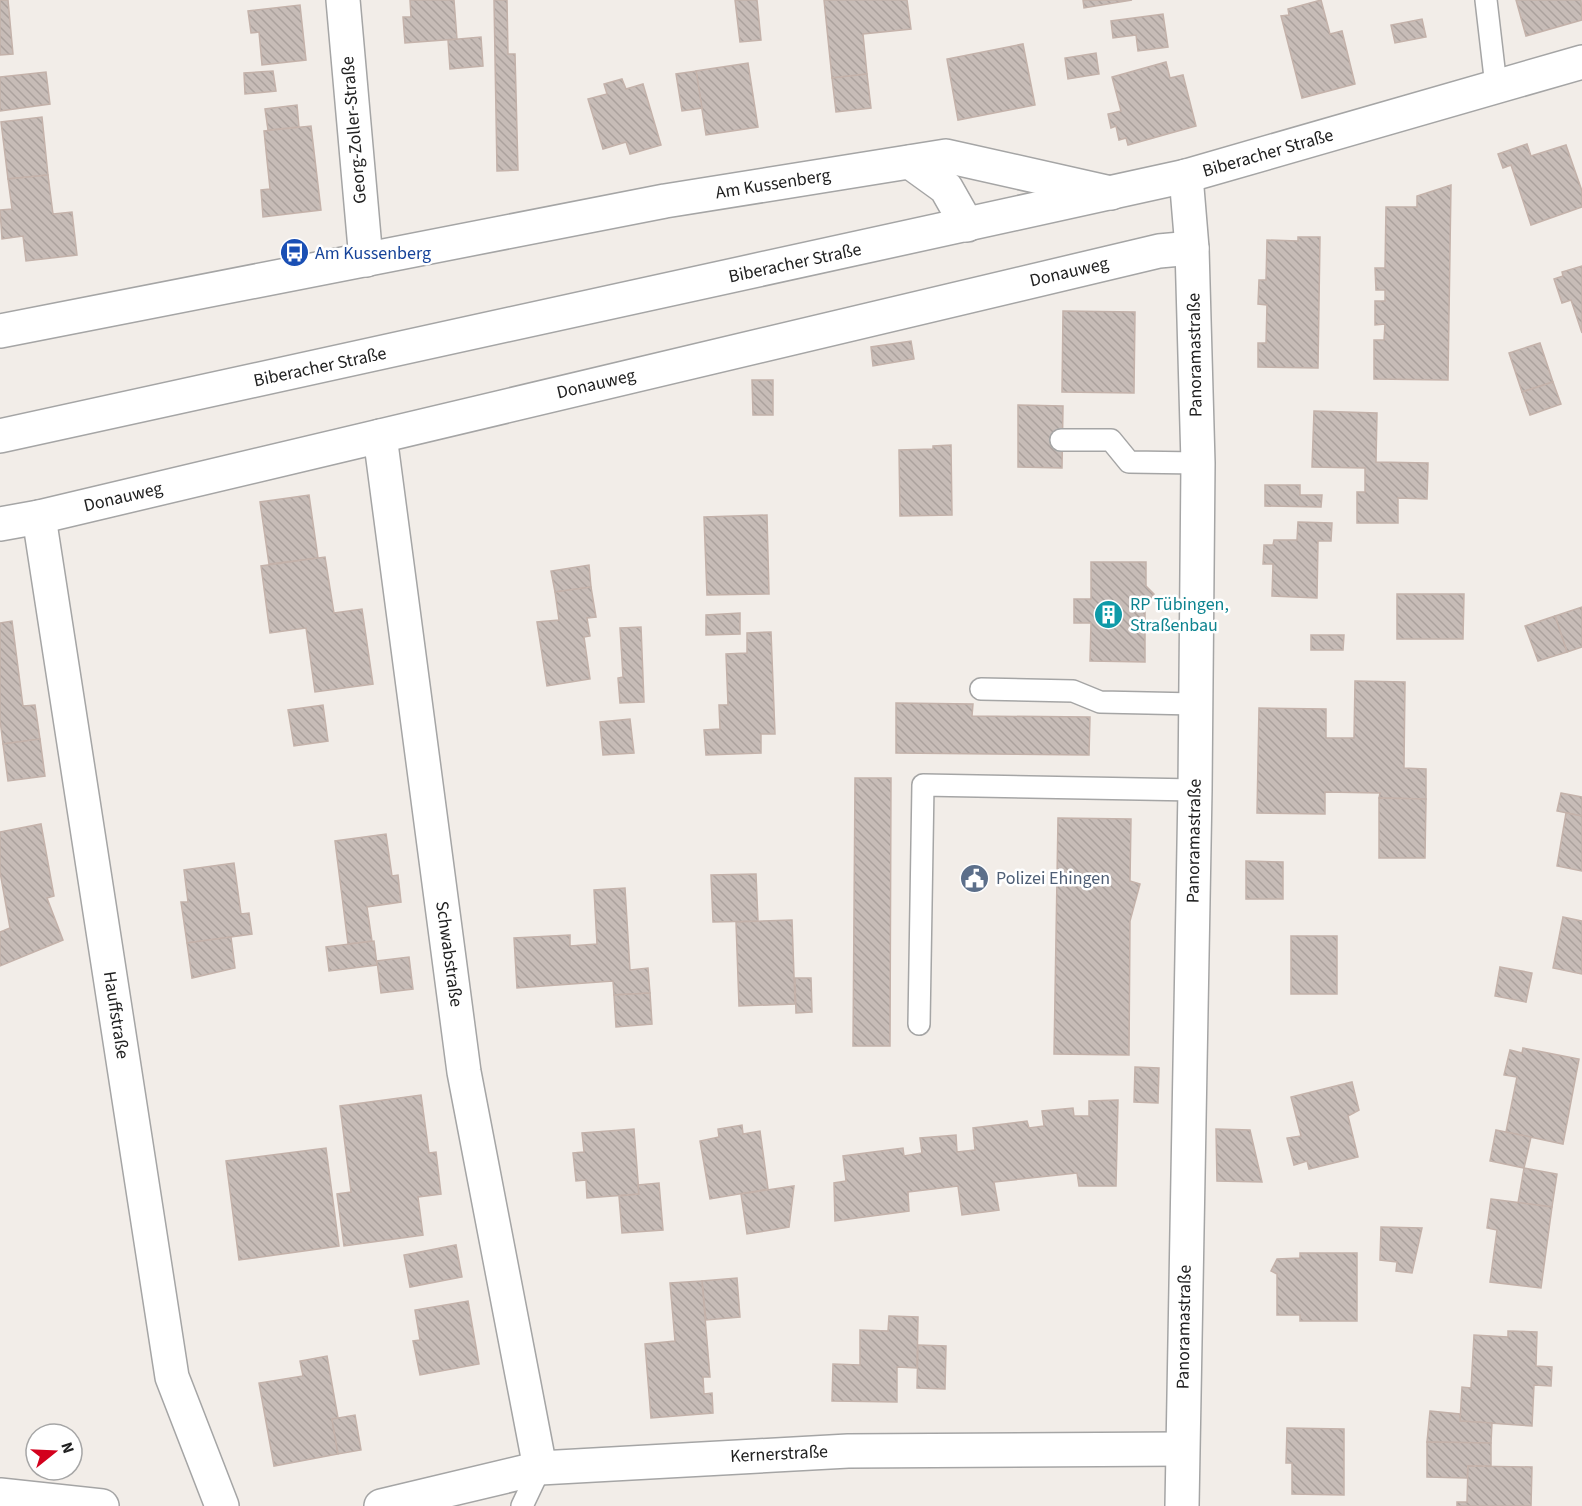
<svg xmlns="http://www.w3.org/2000/svg" width="1582" height="1506" viewBox="0 0 1582 1506" font-family="'Source Sans 3',sans-serif">
	<style>
		.building { fill: url(#building-back-hatch); stroke: #c4b2aa; stroke-width: 1.5 }
		.lines { fill: none; stroke-linecap: round; stroke-linejoin: round }
		.service-casing { stroke: #a5a5a5; stroke-width: 24 }
		.minor-casing { stroke: #a5a5a5; stroke-width: 36 }
		.tertiary-casing { stroke: #a5a5a5; stroke-width: 36 }
		.service { stroke: #fff; stroke-width: 21 }
		.minor { stroke: #fff; stroke-width: 33 }
		.tertiary { stroke: #fff; stroke-width: 33 }
		.labels { text-anchor: middle; dominant-baseline: central; stroke-width: 5; stroke-linejoin: round; paint-order: stroke }
		.street-label { font-size: 18px; fill: #212121; stroke: #fff }
		.transit-label { font-size: 18px; fill: #164399; stroke: #fff; text-anchor: start }
		.culture-label { font-size: 18px; fill: #0d838f; stroke: #fff; text-anchor: start }
		.service-label { font-size: 18px; fill: #4e5e75; stroke: #fff; text-anchor: start }
	</style>
	<defs>
		<pattern id="building-back-hatch" width="6" height="6" patternUnits="userSpaceOnUse" patternTransform="scale(1.5)"><rect width="6" height="6" fill="#c7bcb7"/><path d="M-1 5l2 2M0 0l6 6M5-1l2 2" fill="none" stroke="#aba19d"/></pattern>
	</defs>
	<rect width="100%" height="100%" fill="#f2ede8"/>
	<g class="building">
		<polygon points="0,0 8,0 13,54 0,55"/>
		<polygon points="410,0 454,0 457,39 405,43 403,17 411,17"/>
		<polygon points="494,0 507,0 508,54 515,54 518,170 497,171"/>
		<polygon points="735,0 757,0 761,40 740,42"/>
		<polygon points="824,0 907,0 911,29 863,34 867,74 832,78"/>
		<polygon points="1083,0 1132,0 1084,8"/>
		<polygon points="1321,0 1330,34 1342,31 1355,84 1302,98 1281,16 1289,15 1288,9"/>
		<polygon points="1516,0 1581,0 1582,20 1526,36"/>
		<polygon points="300,5 306,60 262,65 259,32 251,33 248,11"/>
		<polygon points="1163,14 1168,47 1138,51 1136,35 1113,38 1111,21"/>
		<polygon points="1422,19 1426,37 1395,43 1391,25"/>
		<polygon points="481,37 483,66 450,69 448,40"/>
		<polygon points="1023,44 1035,105 958,120 947,59"/>
		<polygon points="1096,53 1099,74 1068,79 1065,58"/>
		<polygon points="1166,62 1170,78 1183,75 1196,126 1128,145 1126,138 1119,140 1116,126 1111,128 1108,114 1121,111 1112,77"/>
		<polygon points="748,63 758,127 706,135 696,71"/>
		<polygon points="273,71 276,91 245,94 244,73"/>
		<polygon points="696,71 702,108 682,111 676,74"/>
		<polygon points="46,72 50,104 0,111 0,77"/>
		<polygon points="867,74 871,108 836,112 832,78"/>
		<polygon points="622,79 626,89 643,84 661,145 630,154 626,142 603,149 588,99 607,94 604,84"/>
		<polygon points="297,105 299,127 268,130 265,109"/>
		<polygon points="42,117 48,175 8,179 1,122"/>
		<polygon points="311,126 321,210 263,217 261,190 270,189 264,131"/>
		<polygon points="1527,144 1531,156 1566,145 1582,191 1582,207 1531,225 1511,165 1503,168 1498,154"/>
		<polygon points="48,175 53,214 72,212 77,255 26,261 23,236 2,239 0,210 12,209 8,179"/>
		<polygon points="1451,185 1448,380 1374,379 1374,340 1384,340 1385,324 1375,325 1375,301 1385,301 1385,290 1376,290 1375,268 1385,268 1386,207 1417,207 1417,196"/>
		<polygon points="1298,237 1320,237 1318,368 1258,367 1258,343 1266,343 1267,305 1258,304 1259,280 1266,280 1267,240 1298,241"/>
		<polygon points="1582,266 1582,333 1571,300 1562,303 1554,279 1563,276 1562,272"/>
		<polygon points="1063,311 1135,312 1134,393 1062,392"/>
		<polygon points="911,341 914,359 873,366 871,347"/>
		<polygon points="1540,343 1553,382 1522,392 1509,353"/>
		<polygon points="752,380 773,380 773,415 753,415"/>
		<polygon points="1553,382 1561,404 1530,415 1522,392"/>
		<polygon points="1018,405 1063,406 1062,468 1018,467"/>
		<polygon points="1314,411 1377,413 1376,462 1428,463 1427,499 1398,498 1398,523 1357,523 1357,492 1365,492 1365,468 1312,467"/>
		<polygon points="951,445 952,515 900,516 899,450 933,449 933,446"/>
		<polygon points="1265,485 1300,485 1300,495 1322,495 1321,507 1265,506"/>
		<polygon points="309,495 318,558 269,564 260,502"/>
		<polygon points="767,515 769,594 707,595 704,517"/>
		<polygon points="1298,522 1332,523 1331,541 1318,541 1317,598 1272,596 1273,564 1263,564 1264,545 1273,545 1274,540 1297,540"/>
		<polygon points="325,557 334,613 362,609 373,684 315,692 306,628 270,633 261,566"/>
		<polygon points="1091,562 1146,562 1146,586 1154,594 1145,605 1145,662 1090,661 1091,623 1074,623 1074,599 1091,599"/>
		<polygon points="589,565 591,587 555,592 551,571"/>
		<polygon points="591,587 596,617 587,618 590,636 584,637 590,679 547,686 537,622 559,620 555,592"/>
		<polygon points="1397,594 1464,594 1463,639 1397,639"/>
		<polygon points="1582,607 1582,647 1567,652 1555,616"/>
		<polygon points="740,613 740,634 706,635 706,615"/>
		<polygon points="1555,616 1567,652 1538,661 1525,626"/>
		<polygon points="12,621 23,706 35,705 40,739 3,744 0,720 0,623"/>
		<polygon points="641,627 644,702 620,703 618,678 623,677 620,628"/>
		<polygon points="771,632 775,734 761,734 761,753 706,755 704,730 720,729 719,705 728,705 726,654 747,653 747,633"/>
		<polygon points="1311,635 1344,635 1343,650 1311,650"/>
		<polygon points="1355,681 1405,682 1404,768 1426,769 1426,799 1379,798 1380,793 1325,792 1325,814 1257,813 1259,708 1326,709 1326,738 1354,738"/>
		<polygon points="896,703 973,704 972,716 1090,717 1089,755 896,753"/>
		<polygon points="323,705 328,741 294,746 288,710"/>
		<polygon points="630,719 634,753 603,755 600,722"/>
		<polygon points="40,739 45,776 8,781 3,744"/>
		<polygon points="855,778 891,778 890,1046 853,1046"/>
		<polygon points="1561,793 1582,797 1582,816 1557,811"/>
		<polygon points="1379,798 1426,799 1425,858 1379,858"/>
		<polygon points="1566,813 1582,816 1582,871 1557,866"/>
		<polygon points="1058,818 1131,819 1130,881 1140,884 1130,921 1129,1055 1054,1054"/>
		<polygon points="41,824 54,896 47,898 63,940 0,966 0,932 10,928 0,872 0,832"/>
		<polygon points="386,834 392,876 398,875 401,902 367,907 372,941 348,944 335,841"/>
		<polygon points="1246,861 1283,862 1283,899 1246,899"/>
		<polygon points="234,863 241,914 249,913 252,934 187,943 181,902 188,902 184,870"/>
		<polygon points="756,874 758,921 713,922 711,875"/>
		<polygon points="625,888 630,970 648,968 650,993 614,995 613,981 517,988 514,938 570,935 570,946 597,944 594,890"/>
		<polygon points="1563,917 1582,921 1582,974 1553,968"/>
		<polygon points="792,920 795,1004 739,1006 736,922"/>
		<rect x="1291" y="936" width="46" height="58"/>
		<polygon points="231,937 235,968 192,978 187,943"/>
		<polygon points="374,941 377,965 329,971 326,947"/>
		<polygon points="409,957 413,989 381,993 377,961"/>
		<polygon points="1500,967 1532,973 1526,1002 1495,996"/>
		<polygon points="795,978 811,978 812,1012 796,1013"/>
		<polygon points="650,993 652,1024 616,1027 614,995"/>
		<polygon points="1523,1048 1579,1059 1563,1144 1506,1132 1517,1077 1504,1075 1510,1050 1522,1053"/>
		<polygon points="1135,1067 1159,1068 1158,1103 1134,1102"/>
		<polygon points="1352,1082 1359,1110 1348,1116 1358,1157 1309,1169 1307,1161 1294,1165 1287,1138 1301,1136 1291,1097"/>
		<polygon points="421,1095 429,1153 436,1152 441,1194 418,1197 423,1235 344,1246 337,1194 351,1192 340,1106"/>
		<polygon points="1118,1100 1116,1186 1079,1186 1077,1173 994,1182 999,1210 962,1215 958,1186 908,1192 909,1211 835,1221 834,1183 846,1181 843,1156 903,1148 904,1156 922,1153 920,1138 956,1135 957,1152 975,1150 973,1128 1027,1121 1029,1128 1044,1126 1042,1111 1073,1108 1074,1116 1089,1116 1089,1101"/>
		<polygon points="742,1125 743,1134 760,1131 768,1189 710,1199 700,1141 719,1137 718,1129"/>
		<polygon points="634,1129 639,1194 587,1198 586,1180 576,1181 573,1153 584,1152 582,1133"/>
		<polygon points="1216,1129 1250,1130 1262,1182 1217,1181"/>
		<polygon points="1496,1130 1531,1137 1524,1168 1490,1161"/>
		<polygon points="326,1148 339,1246 239,1260 226,1161"/>
		<polygon points="1524,1168 1557,1174 1552,1207 1518,1203"/>
		<polygon points="659,1183 663,1230 622,1233 619,1196 639,1194 638,1185"/>
		<polygon points="794,1186 789,1227 747,1234 741,1194"/>
		<polygon points="1491,1199 1552,1207 1541,1288 1490,1282 1497,1230 1487,1228"/>
		<polygon points="1381,1227 1422,1228 1412,1273 1396,1271 1397,1262 1380,1260"/>
		<polygon points="456,1245 462,1277 410,1287 404,1255"/>
		<polygon points="1300,1253 1357,1253 1357,1321 1300,1321 1300,1315 1277,1315 1277,1274 1271,1271 1277,1259 1300,1258"/>
		<polygon points="737,1278 740,1317 706,1320 702,1281"/>
		<polygon points="702,1281 710,1377 703,1377 704,1394 712,1393 713,1413 651,1418 645,1344 675,1341 670,1283"/>
		<polygon points="468,1301 479,1364 420,1375 413,1341 420,1340 415,1310"/>
		<polygon points="889,1316 918,1317 917,1368 897,1367 897,1402 832,1401 833,1364 860,1365 860,1330 888,1331"/>
		<polygon points="1508,1331 1537,1332 1536,1366 1552,1367 1551,1386 1534,1385 1532,1426 1460,1421 1462,1387 1471,1388 1474,1335 1508,1337"/>
		<polygon points="918,1345 946,1346 945,1389 917,1388"/>
		<polygon points="327,1356 338,1418 332,1419 338,1454 274,1466 259,1383 303,1376 300,1361"/>
		<polygon points="1430,1411 1460,1414 1460,1421 1492,1423 1491,1443 1427,1442"/>
		<polygon points="355,1415 361,1450 338,1454 332,1419"/>
		<polygon points="1287,1428 1344,1429 1344,1495 1292,1494 1292,1463 1286,1463"/>
		<polygon points="1427,1442 1491,1443 1491,1466 1468,1466 1467,1478 1427,1477"/>
		<polygon points="1468,1466 1532,1467 1531,1506 1457,1506 1457,1502 1467,1502"/>
	</g>
	<g class="lines">
		<defs>
			<g id="service">
				<polyline points="1486,0 1496,86"/>
				<polyline points="1061,440 1111,440 1129,462 1198,463"/>
				<polyline points="981,689 1073,691 1100,702 1195,704"/>
				<polyline points="919,1024 923,785 1195,790"/>
				<polyline points="522,1506 540,1468"/>
			</g>
			<g id="minor">
				<polyline points="343,0 366,260"/>
				<polyline points="910,162 946,188 967,225"/>
				<polyline points="0,331 665,201 946,156 1111,193"/>
				<polyline points="380,436 464,1072 540,1468"/>
				<polyline points="39,517 172,1377 222,1506"/>
				<polyline points="0,524 39,517 1159,251 1192,248"/>
				<polyline points="0,1495 102,1506"/>
				<polyline points="381,1506 540,1468 848,1451 1182,1449"/>
			</g>
			<g id="tertiary">
				<polyline points="0,436 1186,176 1582,62"/>
				<polyline points="1182,1506 1195,790 1198,463 1192,248 1186,176"/>
			</g>
		</defs>
		<use href="#service" class="service-casing"/>
		<use href="#minor" class="minor-casing"/>
		<use href="#tertiary" class="tertiary-casing"/>
		<use href="#service" class="service"/>
		<use href="#minor" class="minor"/>
		<use href="#tertiary" class="tertiary"/>
	</g>
	<defs>
		<symbol id="bus-disc" viewBox="-11 -11 22 22"><circle r="9.5" fill="#1a4fb4" stroke="#fff"/><path d="M-5-6H5V4H4V6H2V4H-2V6H-4V4H-5ZM-3.5-4V0h7V-4ZM-3.5 1.2v1.5H-2V1.2ZM2 1.2v1.5H3.5V1.2Z" fill="#fff"/></symbol>
		<symbol id="building-disc" viewBox="-11 -11 22 22"><circle r="9.5" fill="#0f9aa8" stroke="#fff"/><path d="M-4-6H4V6H1V3H-1V6H-4ZM-2.5-4.3h1.7v1.8h-1.7ZM.8-4.3h1.7v1.8H.8ZM-2.5-1h1.7V.8h-1.7ZM.8-1h1.7V.8H.8Z" fill="#fff"/></symbol>
		<symbol id="civic-disc" viewBox="-11 -11 22 22"><circle r="9.5" fill="#5c6f8a" stroke="#fff"/><path d="M-.6-6.5H3V-4.5H.6V-3L4-1V1h2V6H-6V1h2V-1L-.6-3ZM-1.2 2.5V6h2.4V2.5Z" fill="#fff"/></symbol>
	</defs>
	<g fill-rule="evenodd">
		<use href="#bus-disc" x="278" y="236" width="33" height="33"/>
		<use href="#building-disc" x="1092" y="598" width="33" height="33"/>
		<use href="#civic-disc" x="958" y="862" width="33" height="33"/>
	</g>
	<g class="labels">
		<g class="street-label">
			<text transform="translate(354 130) rotate(-95)">Georg-Zoller-Straße</text>
			<text transform="translate(1268 153) rotate(-16)">Biberacher Straße</text>
			<text transform="translate(773 184) rotate(-9)">Am Kussenberg</text>
			<text transform="translate(795 263) rotate(-12)">Biberacher Straße</text>
			<text transform="translate(1069 272) rotate(-13)">Donauweg</text>
			<text transform="translate(1195 355) rotate(-91)">Panoramastraße</text>
			<text transform="translate(320 367) rotate(-12)">Biberacher Straße</text>
			<text transform="translate(596 384) rotate(-13)">Donauweg</text>
			<text transform="translate(123 497) rotate(-13)">Donauweg</text>
			<text transform="translate(1194 841) rotate(-89)">Panoramastraße</text>
			<text transform="translate(449 954) rotate(82)">Schwabstraße</text>
			<text transform="translate(116 1015) rotate(81)">Hauffstraße</text>
			<text transform="translate(1184 1327) rotate(-89)">Panoramastraße</text>
			<text transform="translate(779 1454) rotate(-3)">Kernerstraße</text>
		</g>
		<g class="transit-label">
			<text x="315" y="253">Am Kussenberg</text>
		</g>
		<g class="culture-label">
			<text x="1130" y="604">RP Tübingen,<tspan x="1130" dy="21">Straßenbau</tspan></text>
		</g>
		<g class="service-label">
			<text x="996" y="878">Polizei Ehingen</text>
		</g>
	</g>
	<g transform="translate(54 1452) rotate(72)"><circle r="28" fill="#ffffff" stroke="#a6a6a6" stroke-width="1.5"/>
	<path d="M0-4.5L10 22L0 15L-10 22Z" fill="#d3001d"/>
	<text y="-9" font-size="16" font-weight="bold" text-anchor="middle" fill="#212121">N</text>
	</g>
</svg>
